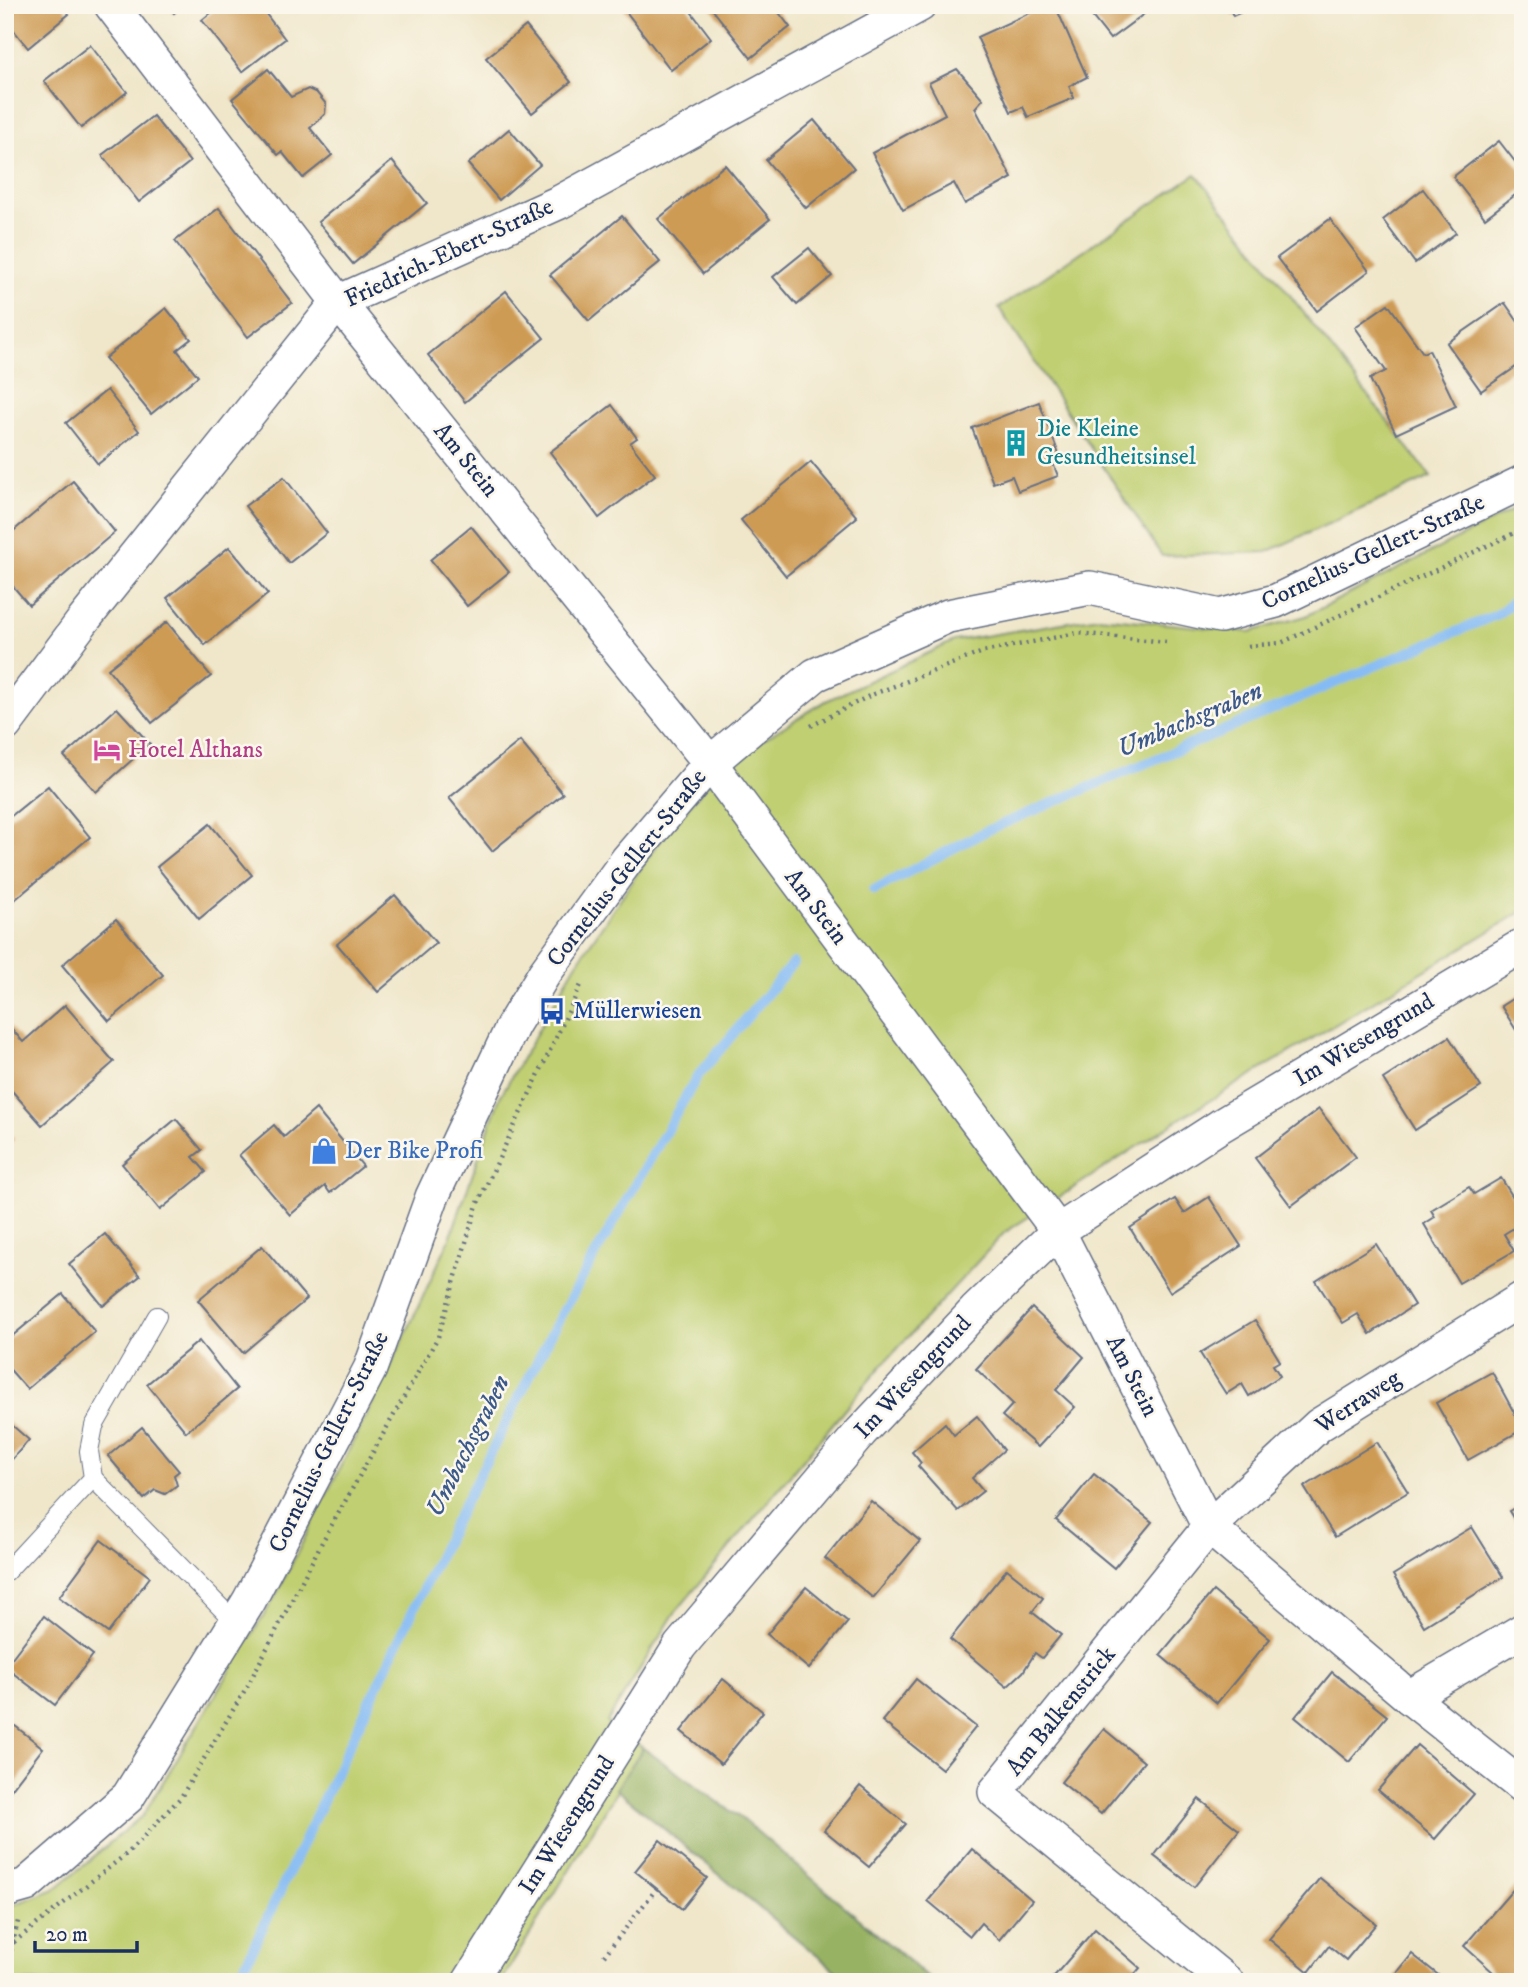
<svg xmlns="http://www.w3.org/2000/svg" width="1528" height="1987" viewBox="0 0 1528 1987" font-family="'IM FELL DW Pica',serif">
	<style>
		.green { fill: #c0cf71; stroke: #6e7f68; stroke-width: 2 }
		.forest { fill: #98b263; stroke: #5a7060; stroke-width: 2 }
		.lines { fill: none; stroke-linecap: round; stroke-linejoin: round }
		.stream { stroke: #85bbf4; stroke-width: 10 }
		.building { fill: #ce9b55 }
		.lane-casing { stroke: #666f84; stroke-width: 20 }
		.street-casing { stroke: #666f84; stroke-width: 36 }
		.path { stroke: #666f84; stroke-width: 4.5; stroke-dasharray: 2 5; stroke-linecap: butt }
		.lane { stroke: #fff; stroke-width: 18 }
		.street { stroke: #fff; stroke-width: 33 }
		.labels { text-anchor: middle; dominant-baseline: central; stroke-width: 5; stroke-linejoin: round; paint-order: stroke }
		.street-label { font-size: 24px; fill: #1b2f5e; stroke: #fbf7ec }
		.culture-label { font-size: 24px; fill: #0d838f; stroke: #fbf7ec; text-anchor: start }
		.hotel-label { font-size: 24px; fill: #b23c85; stroke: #fbf7ec; text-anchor: start }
		.transit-label { font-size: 24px; fill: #164399; stroke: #fbf7ec; text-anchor: start }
		.shop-label { font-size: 24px; fill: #366cbe; stroke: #fbf7ec; text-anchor: start }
		.water-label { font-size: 26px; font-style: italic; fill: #3b598b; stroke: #fbf7ec }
	</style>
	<rect width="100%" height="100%" fill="#fbf7ec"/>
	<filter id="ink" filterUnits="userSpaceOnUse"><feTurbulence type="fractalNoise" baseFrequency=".0143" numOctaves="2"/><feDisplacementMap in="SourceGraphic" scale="14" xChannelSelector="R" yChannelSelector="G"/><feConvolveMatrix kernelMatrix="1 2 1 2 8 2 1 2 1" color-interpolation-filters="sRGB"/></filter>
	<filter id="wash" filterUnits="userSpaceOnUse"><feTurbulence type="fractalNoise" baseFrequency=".00686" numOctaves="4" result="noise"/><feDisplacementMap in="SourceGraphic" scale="28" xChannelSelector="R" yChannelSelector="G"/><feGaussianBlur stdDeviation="1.57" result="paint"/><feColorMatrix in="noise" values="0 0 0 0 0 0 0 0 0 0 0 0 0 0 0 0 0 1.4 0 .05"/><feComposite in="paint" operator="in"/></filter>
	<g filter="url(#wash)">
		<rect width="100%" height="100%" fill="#f0e7cb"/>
		<g class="green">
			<polygon points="1196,174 1431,477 1267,552 1162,556 999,308"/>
			<polygon points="1523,505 1523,911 1181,1118 1004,1233 876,1372 674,1614 607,1722 643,1748 501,1982 5,1982 5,1908 55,1889 143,1815 275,1597 390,1368 450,1238 500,1097 575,966 658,843 726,762 826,701 954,641 1099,617 1250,632 1306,616"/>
		</g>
		<polygon class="forest" points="643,1748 746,1822 933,1982 849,1982 616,1789"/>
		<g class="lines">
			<g class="stream">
				<polyline points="874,890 986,831 1498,614 1523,593"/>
				<polyline points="237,1982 453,1526 562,1313 697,1077 793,963"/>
			</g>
		</g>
		<g id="blocks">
			<g class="building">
				<polygon points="5,5 62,5 69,14 28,48 5,19"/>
				<polygon points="167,5 182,5 174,13"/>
				<polygon points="221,5 259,5 285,39 242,72 202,20"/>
				<polygon points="621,5 686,5 711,38 671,70"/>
				<polygon points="709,5 773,5 790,27 751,58"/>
				<polygon points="1047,5 1055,5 1087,77 1069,86 1074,98 1028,117 1023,107 1011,112 977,37"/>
				<polygon points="1083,5 1156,5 1110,39"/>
				<polygon points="1228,5 1257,5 1233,16"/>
				<polygon points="526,26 571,82 532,113 486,58"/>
				<polygon points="90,45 127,92 81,128 44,81"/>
				<polygon points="268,69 291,97 308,89 317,93 326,104 325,114 310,128 332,155 303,178 282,152 278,155 232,99"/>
				<polygon points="957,69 983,99 975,108 1012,178 965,204 954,183 903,210 872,153 945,114 929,83"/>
				<polygon points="153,116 190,162 139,202 102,155"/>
				<polygon points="814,120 854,168 806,208 766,160"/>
				<polygon points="509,129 540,165 499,200 468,164"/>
				<polygon points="1499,141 1523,172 1523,189 1485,218 1453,177"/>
				<polygon points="392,161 427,203 353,264 318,222"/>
				<polygon points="725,165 770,219 703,274 658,219"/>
				<polygon points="1423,189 1456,233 1415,263 1383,220"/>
				<polygon points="219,208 292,303 248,337 175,241"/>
				<polygon points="622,216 660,262 589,321 550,275"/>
				<polygon points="1330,219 1369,271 1317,311 1277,258"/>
				<polygon points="809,248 832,276 797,305 773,277"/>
				<polygon points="506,291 544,338 465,402 428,355"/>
				<polygon points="1505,303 1523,329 1523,362 1481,391 1447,343"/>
				<polygon points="1388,304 1423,353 1429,350 1456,406 1396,434 1370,379 1386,371 1355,327"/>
				<polygon points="166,308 191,339 177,350 198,376 151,414 105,358"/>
				<polygon points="107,390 139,431 98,464 66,423"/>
				<polygon points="1039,402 1060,457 1052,461 1058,476 1018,491 1012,476 993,483 972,428"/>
				<polygon points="612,405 637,438 630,443 655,475 599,518 550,452"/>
				<polygon points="811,462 857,517 786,576 741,520"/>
				<polygon points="284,477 327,533 289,563 245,506"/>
				<polygon points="73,481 115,532 29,605 5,577 5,538"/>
				<polygon points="471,526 509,572 467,606 430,560"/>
				<polygon points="229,547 268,594 205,645 167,598"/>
				<polygon points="167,622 211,676 152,723 108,669"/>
				<polygon points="117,708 150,744 96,792 64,756"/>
				<polygon points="520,741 563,794 492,851 449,798"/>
				<polygon points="48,786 90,837 12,902 5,894 5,821"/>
				<polygon points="210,824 252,875 199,919 157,867"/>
				<polygon points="395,895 436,943 378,992 337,944"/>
				<polygon points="116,919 163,975 109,1021 62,965"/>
				<polygon points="1523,992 1523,1041 1501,1006"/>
				<polygon points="65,1005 114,1062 42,1125 5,1083 5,1021 23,1042"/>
				<polygon points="1449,1037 1481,1087 1415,1130 1383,1079"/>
				<polygon points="316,1109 363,1166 330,1193 325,1186 290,1215 239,1155 274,1125 284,1137"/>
				<polygon points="1319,1109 1356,1157 1291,1206 1255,1158"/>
				<polygon points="176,1119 202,1150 193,1157 206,1172 160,1210 122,1164"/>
				<polygon points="5,1130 14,1139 5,1147"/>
				<polygon points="1501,1178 1523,1213 1523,1222 1504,1234 1514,1251 1459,1283 1424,1224 1435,1217 1431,1210 1469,1187 1474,1194"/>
				<polygon points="1209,1197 1241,1246 1170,1292 1130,1228 1175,1199 1184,1213"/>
				<polygon points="105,1234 140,1276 103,1306 69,1264"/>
				<polygon points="1376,1244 1414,1305 1370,1334 1358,1314 1343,1323 1316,1281"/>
				<polygon points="262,1246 307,1299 243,1353 198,1300"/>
				<polygon points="63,1294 95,1332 27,1389 5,1364 5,1342"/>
				<polygon points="1032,1308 1084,1357 1056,1390 1075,1407 1038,1447 1002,1416 1013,1404 976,1369"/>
				<polygon points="1255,1320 1280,1361 1273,1365 1280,1376 1249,1396 1242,1384 1226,1394 1200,1353"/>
				<polygon points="199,1341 237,1389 186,1432 147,1384"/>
				<polygon points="1492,1372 1523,1429 1468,1460 1436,1403"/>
				<polygon points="977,1416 1004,1450 972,1478 983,1491 958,1511 918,1466 921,1463 912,1452 945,1423 954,1435"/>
				<polygon points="5,1419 29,1440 5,1467"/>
				<polygon points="142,1427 179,1471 174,1475 177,1485 165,1494 155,1490 144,1499 108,1456"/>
				<polygon points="1377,1442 1408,1492 1335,1537 1304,1487"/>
				<polygon points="1094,1474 1152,1522 1114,1568 1056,1520"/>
				<polygon points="871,1501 920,1541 873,1598 825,1558"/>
				<polygon points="1523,1503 1523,1534 1509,1511"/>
				<polygon points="1472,1527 1503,1577 1424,1626 1393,1575"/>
				<polygon points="101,1540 150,1577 108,1633 59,1597"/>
				<polygon points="1007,1569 1043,1598 1032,1612 1061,1635 1042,1658 1035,1653 1023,1672 1007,1687 950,1639"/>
				<polygon points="806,1587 848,1622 809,1669 767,1634"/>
				<polygon points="1213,1591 1270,1639 1217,1703 1160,1655"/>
				<polygon points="44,1616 93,1655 55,1705 5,1667"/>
				<polygon points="1332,1672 1387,1716 1349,1762 1295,1717"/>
				<polygon points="723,1679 763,1712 721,1764 681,1731"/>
				<polygon points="916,1679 976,1727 942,1769 882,1721"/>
				<polygon points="1523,1690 1523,1706 1516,1694"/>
				<polygon points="5,1718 43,1748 10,1791 5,1787"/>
				<polygon points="1104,1729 1144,1762 1101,1814 1061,1782"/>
				<polygon points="1417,1745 1474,1794 1435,1839 1378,1790"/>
				<polygon points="860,1786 906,1824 869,1867 824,1830"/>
				<polygon points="1199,1799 1239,1830 1194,1887 1154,1856"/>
				<polygon points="660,1840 707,1878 682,1909 635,1871"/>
				<polygon points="972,1849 1032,1900 999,1940 981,1923 970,1936 928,1901"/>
				<polygon points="1320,1878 1376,1924 1346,1960 1329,1946 1309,1972 1269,1939"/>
				<polygon points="1523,1878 1523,1982 1504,1982 1464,1946"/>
				<polygon points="1095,1929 1140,1968 1128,1982 1049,1982"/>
				<polygon points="1412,1954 1447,1982 1390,1982"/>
			</g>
		</g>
	</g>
	<g filter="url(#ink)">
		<use href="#blocks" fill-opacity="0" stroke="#666f84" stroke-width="2"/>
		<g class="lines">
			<defs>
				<g id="lane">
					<polyline points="93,1478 236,1623"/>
					<polyline points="5,1573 93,1478 89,1451 94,1426 157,1316"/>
				</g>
				<g id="street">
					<polyline points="111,5 338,302 710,763 1058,1231 1209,1527 1409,1697 1523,1787"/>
					<polyline points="5,725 82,622 338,302 560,202 920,5"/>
					<polyline points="1409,1697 1523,1630"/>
					<polyline points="5,1891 26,1885 128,1797 249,1601 370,1369 432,1197 513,1025 544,974 627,860 710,763 815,675 948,616 1090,588 1220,616 1276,601 1523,482"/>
					<polyline points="469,1982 680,1646 861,1432 975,1311 1058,1231 1220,1126 1523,945"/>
					<polyline points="1227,1982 995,1792 1209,1527 1319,1425 1523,1298"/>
				</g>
			</defs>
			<use href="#lane" class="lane-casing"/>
			<use href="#street" class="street-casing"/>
			<g class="path">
				<polyline points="1248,646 1281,643 1523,529"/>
				<polyline points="811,726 871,695 983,652 1077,633 1166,642"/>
				<polyline points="14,1942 129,1852 181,1797 248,1685 321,1544 438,1337 477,1205 581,985"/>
				<polyline points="604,1956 657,1888"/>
				<polyline points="5,1978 18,1921"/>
			</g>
			<use href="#lane" class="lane"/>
			<use href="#street" class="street"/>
		</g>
	</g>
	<defs>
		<symbol id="building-bare" viewBox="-9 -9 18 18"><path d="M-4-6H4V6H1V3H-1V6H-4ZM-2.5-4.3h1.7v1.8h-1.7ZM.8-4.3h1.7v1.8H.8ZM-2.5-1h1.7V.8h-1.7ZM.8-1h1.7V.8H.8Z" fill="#0f9aa8" stroke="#fbf7ec" stroke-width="2.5" paint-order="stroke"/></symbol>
		<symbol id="hotel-bare" viewBox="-9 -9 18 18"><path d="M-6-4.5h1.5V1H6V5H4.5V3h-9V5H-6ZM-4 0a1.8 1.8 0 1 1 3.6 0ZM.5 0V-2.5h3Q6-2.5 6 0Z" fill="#d1479c" stroke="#fbf7ec" stroke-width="2.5" paint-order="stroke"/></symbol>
		<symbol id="bus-bare" viewBox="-9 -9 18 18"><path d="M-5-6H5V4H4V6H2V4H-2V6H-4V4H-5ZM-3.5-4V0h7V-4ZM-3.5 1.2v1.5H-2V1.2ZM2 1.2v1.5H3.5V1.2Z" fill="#1a4fb4" stroke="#fbf7ec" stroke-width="2.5" paint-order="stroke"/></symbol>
		<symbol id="shop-bare" viewBox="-9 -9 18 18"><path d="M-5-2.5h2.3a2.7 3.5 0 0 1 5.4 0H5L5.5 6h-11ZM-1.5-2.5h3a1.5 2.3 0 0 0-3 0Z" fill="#3f7fe0" stroke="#fbf7ec" stroke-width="2.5" paint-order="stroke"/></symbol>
	</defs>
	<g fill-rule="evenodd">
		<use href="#building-bare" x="997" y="424" width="38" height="38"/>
		<use href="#hotel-bare" x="88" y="731" width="38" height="38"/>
		<use href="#bus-bare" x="533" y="992" width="38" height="38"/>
		<use href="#shop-bare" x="305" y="1132" width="38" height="38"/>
	</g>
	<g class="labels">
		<g class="street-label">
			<text transform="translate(449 253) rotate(-25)">Friedrich-Ebert-Straße</text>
			<text transform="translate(466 460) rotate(51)">Am Stein</text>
			<text transform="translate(1373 552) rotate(-25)">Cornelius-Gellert-Straße</text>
			<text transform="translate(627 868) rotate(-52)">Cornelius-Gellert-Straße</text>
			<text transform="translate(816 907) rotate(53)">Am Stein</text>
			<text transform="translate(1364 1040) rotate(-31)">Im Wiesengrund</text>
			<text transform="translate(1132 1376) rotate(63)">Am Stein</text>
			<text transform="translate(913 1377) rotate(-47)">Im Wiesengrund</text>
			<text transform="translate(1358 1402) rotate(-33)">Werraweg</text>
			<text transform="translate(329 1442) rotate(-64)">Cornelius-Gellert-Straße</text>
			<text transform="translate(1061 1711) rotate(-51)">Am Balkenstrick</text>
			<text transform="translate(567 1825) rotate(-58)">Im Wiesengrund</text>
		</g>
		<g class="culture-label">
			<text x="1037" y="429">Die Kleine<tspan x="1037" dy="28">Gesundheitsinsel</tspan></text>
		</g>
		<g class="hotel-label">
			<text x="128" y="750">Hotel Althans</text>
		</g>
		<g class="transit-label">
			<text x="573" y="1011">Müllerwiesen</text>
		</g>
		<g class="shop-label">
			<text x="345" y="1151">Der Bike Profi</text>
		</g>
		<g class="water-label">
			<text transform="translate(1190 720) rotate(-23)">Umbachsgraben</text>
			<text transform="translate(468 1446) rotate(-63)">Umbachsgraben</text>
		</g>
	</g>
	<rect width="1528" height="1987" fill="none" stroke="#fbf7ec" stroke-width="28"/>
	<path d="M35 1941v10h102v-10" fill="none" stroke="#1b2f5e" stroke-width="3.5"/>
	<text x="46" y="1941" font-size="21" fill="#1b2f5e" stroke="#fbf7ec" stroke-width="5" paint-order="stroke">20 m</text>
</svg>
